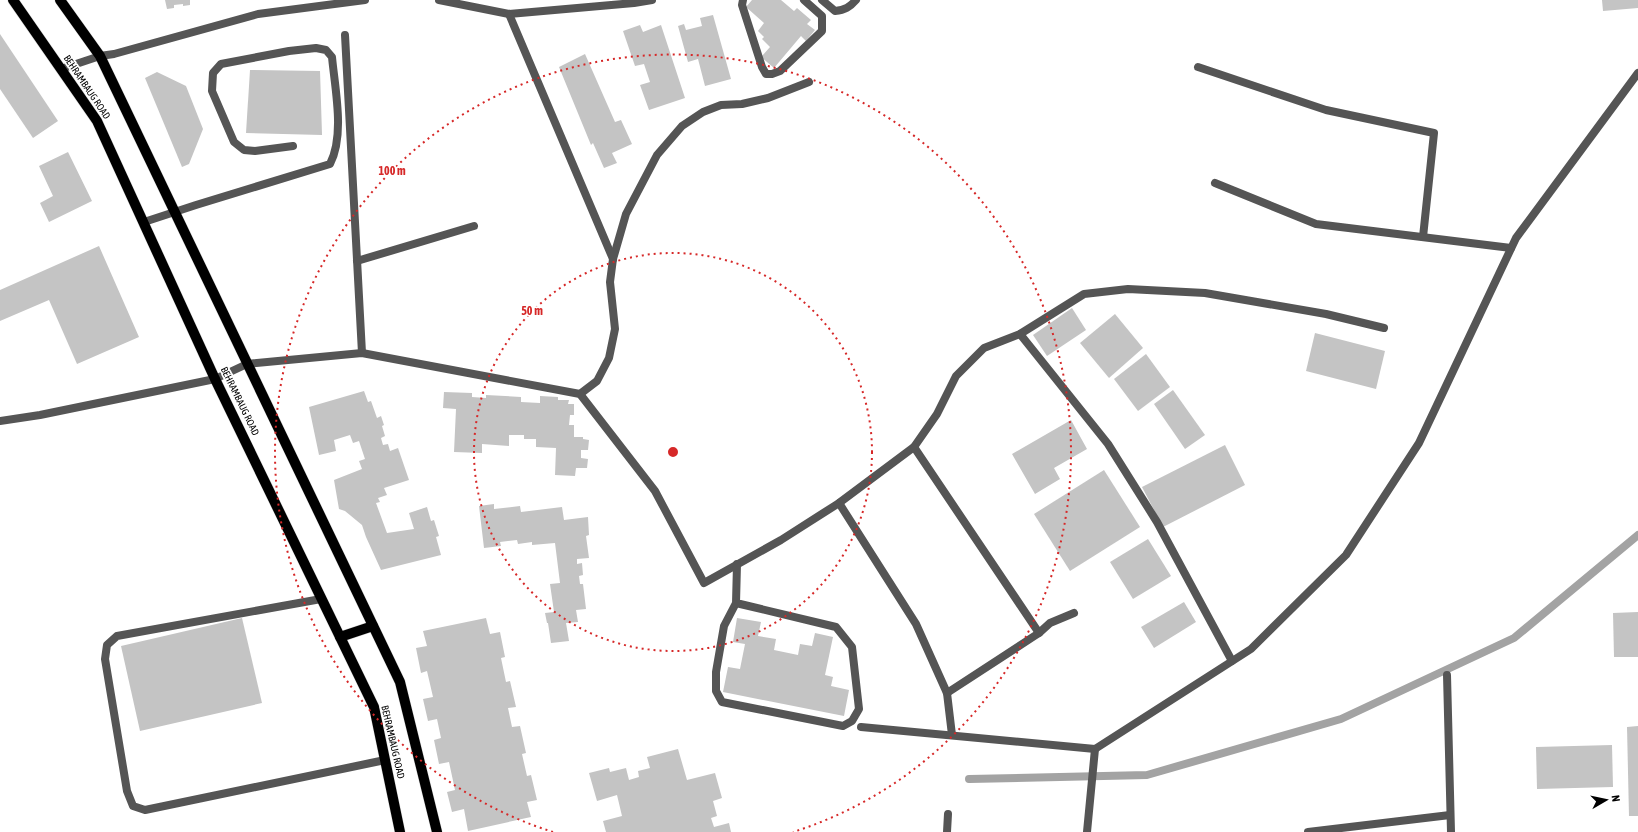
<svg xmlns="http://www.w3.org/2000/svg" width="1638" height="832" viewBox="0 0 1638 832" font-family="'Asap Condensed',sans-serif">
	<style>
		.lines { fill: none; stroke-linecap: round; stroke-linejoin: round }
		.stream { stroke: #a3a3a3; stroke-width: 8 }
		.building { fill: #c4c4c4 }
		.primary-casing { stroke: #dbdbdb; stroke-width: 11 }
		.minor { stroke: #555; stroke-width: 8 }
		.primary { stroke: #000; stroke-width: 10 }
		.ring { fill: none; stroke: #d62828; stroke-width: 2; stroke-dasharray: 2 4 }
		.labels { text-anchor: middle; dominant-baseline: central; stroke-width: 3.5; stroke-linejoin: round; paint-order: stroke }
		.street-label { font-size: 10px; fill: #000; stroke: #fff }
		.centre { fill: #d62828; stroke: #fff; stroke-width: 2 }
		.ring-label { font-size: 12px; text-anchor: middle; font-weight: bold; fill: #d62828; stroke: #fff; stroke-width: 3.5; stroke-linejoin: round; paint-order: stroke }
	</style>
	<rect width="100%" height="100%" fill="#fff"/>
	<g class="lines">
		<polyline class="stream" points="969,779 1147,775 1341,719 1514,638 1638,535"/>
	</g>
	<g class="building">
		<polygon points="165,0 190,0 190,5 183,6 183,4 174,5 174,8 167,9"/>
		<polygon points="752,0 781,0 794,11 797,8 811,20 807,24 815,30 806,41 801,36 774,68 761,57 770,47 762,39 764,37 758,31 764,23 746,7"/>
		<polygon points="1602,0 1638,0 1638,8 1603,11"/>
		<polygon points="713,15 731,79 705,86 698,59 688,62 678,26 684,24 686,30 702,26 700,18"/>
		<polygon points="640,25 643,32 661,25 685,98 649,110 640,85 650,82 644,64 635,66 623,31"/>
		<polygon points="0,34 58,121 33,138 0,89"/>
		<polygon points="585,54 615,122 621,120 632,144 612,153 617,163 604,168 593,143 591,145 559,67"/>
		<polygon points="250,70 320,71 322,135 246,133"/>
		<polygon points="157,72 186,86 203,129 189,164 182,167 145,78"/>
		<polygon points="68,152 92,201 49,222 40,203 53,196 39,166"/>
		<polygon points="99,246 139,337 77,364 49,300 0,321 0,290"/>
		<polygon points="1072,308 1086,330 1047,356 1033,335"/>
		<polygon points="1115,314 1143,348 1109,378 1080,343"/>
		<polygon points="1315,333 1385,351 1376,389 1306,371"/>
		<polygon points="1146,354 1170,387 1138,411 1114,379"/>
		<polygon points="1173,390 1205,435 1185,449 1154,404"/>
		<polygon points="364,391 368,402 371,401 377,418 381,416 384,425 382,426 385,436 381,438 383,445 388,444 390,451 398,448 409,480 384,488 387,495 378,498 380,502 376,503 387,533 414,529 409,513 427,507 431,521 434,520 439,536 436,537 441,555 381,570 366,537 362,525 345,511 339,509 334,480 362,469 359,461 365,459 359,441 353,443 350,435 334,440 336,451 319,455 309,407"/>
		<polygon points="444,392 472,393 472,397 486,398 486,395 521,397 521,402 540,403 540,396 558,397 558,400 569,400 568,404 574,404 574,415 570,415 569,425 574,425 574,437 583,437 583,439 589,440 588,450 581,450 581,458 588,459 587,468 576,468 575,476 555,475 556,448 536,447 536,439 524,439 524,435 509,435 509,446 482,444 482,453 454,452 456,409 443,408"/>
		<polygon points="1071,420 1087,449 1054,468 1060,479 1035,494 1012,454"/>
		<polygon points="1225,445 1245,485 1163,527 1142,487"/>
		<polygon points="1104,470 1140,527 1070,571 1034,514"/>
		<polygon points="494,504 494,509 520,506 521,512 562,507 564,520 588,517 589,535 586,536 589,558 577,559 577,564 582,563 583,575 579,576 580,584 583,584 586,609 576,610 578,622 566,623 569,641 551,643 548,623 547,623 545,613 554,612 550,584 560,583 555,543 532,545 532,542 518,544 517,540 500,542 501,546 484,548 479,506"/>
		<polygon points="1148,539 1171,576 1133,599 1110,562"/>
		<polygon points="1184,602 1196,622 1154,648 1141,627"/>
		<polygon points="1638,612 1638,657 1614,657 1613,613"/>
		<polygon points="242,618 262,703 140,731 121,646"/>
		<polygon points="486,618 490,634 500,632 505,657 501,658 506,682 510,681 516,707 508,708 512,727 520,726 526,753 522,754 527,776 531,775 537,800 527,802 531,817 468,831 464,809 452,812 447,792 455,790 449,762 439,764 434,740 441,738 437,719 428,721 423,699 433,697 427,671 421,673 416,648 427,646 423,631"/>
		<polygon points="737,618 761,622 758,636 776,639 774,650 798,655 800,644 812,646 815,633 833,637 825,675 833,677 831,686 849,690 844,716 723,692 728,667 740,669 745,644 733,642"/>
		<polygon points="1638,726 1638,816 1629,816 1627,727"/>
		<polygon points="1612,745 1613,787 1537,789 1536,747"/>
		<polygon points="678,749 687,780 715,773 722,798 713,801 717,816 711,818 714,827 729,823 731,832 606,832 603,821 622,816 617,795 597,801 589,773 609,768 610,772 626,768 629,780 639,777 638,771 650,768 647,757"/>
	</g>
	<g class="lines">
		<defs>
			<g id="primary">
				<polyline points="13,0 97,121 215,379 374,707 400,832"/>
				<polyline points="60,0 100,56 400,682 437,832"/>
				<polyline points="340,637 373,626"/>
			</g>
		</defs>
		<use href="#primary" class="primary-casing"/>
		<g class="minor">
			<polyline points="439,0 509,14 634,3 652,0"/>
			<polyline points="743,0 742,5 762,67 766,74 772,74 780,71 822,31 822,16 804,0"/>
			<path d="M822,0L835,11C845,10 850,7 856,0"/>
			<polyline points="509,14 613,259"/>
			<polyline points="345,35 362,353"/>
			<polyline points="1198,67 1326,110 1434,133 1423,237"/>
			<polyline points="61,69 100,56 114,54 258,14 365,0"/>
			<polyline points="1215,183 1316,224 1511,248"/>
			<path d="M144,222L196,205L330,164C345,135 335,89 332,57L326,50L316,48L289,51L221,64L213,73L212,91L234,142L244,150L255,151L293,146"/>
			<polyline points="357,261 474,226"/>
			<polyline points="1020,334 1108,444 1157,522 1232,661"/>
			<polyline points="580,394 597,381 609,358 615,329 610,282 613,259 626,214 657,155 682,126 703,112 721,105 742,104 768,98 809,82"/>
			<polyline points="0,421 40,415 215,379 247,364 362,353 580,394 655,491 704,583 781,540 839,503 914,447 937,414 956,376 984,348 1020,334 1084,294 1128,289 1205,293 1326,314 1384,328"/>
			<polyline points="914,447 1039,633"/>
			<polyline points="839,503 916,624 947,693 952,735"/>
			<polyline points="321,599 117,636 107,645 105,659 127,791 133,806 145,810 385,760"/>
			<polyline points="736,603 836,627 852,647 859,709 852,721 843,726 722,702 716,691 716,672 724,626 736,603 737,564"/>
			<polyline points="1447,675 1451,832"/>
			<polyline points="947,693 1039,633 1050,623 1074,613"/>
			<polyline points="861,727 1095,749 1251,649 1346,555 1419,443 1516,238 1638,73"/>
			<polyline points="947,832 948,814"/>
			<polyline points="1087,832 1095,749"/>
			<polyline points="1308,832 1450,815"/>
		</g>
		<use href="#primary" class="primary"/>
	</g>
	<g class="ring">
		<circle cx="673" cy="452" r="199"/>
		<path d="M553 832A398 398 0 1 1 793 832"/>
	</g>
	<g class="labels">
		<g class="street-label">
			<text transform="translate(87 87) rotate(56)">BEHRAMBAUG ROAD</text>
			<text transform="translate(240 401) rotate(64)">BEHRAMBAUG ROAD</text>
			<text transform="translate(393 742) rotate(77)">BEHRAMBAUG ROAD</text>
		</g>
	</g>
	<circle cx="673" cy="452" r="6" class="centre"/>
	<g class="ring-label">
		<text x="392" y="175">100 m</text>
		<text x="532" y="315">50 m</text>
	</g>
	<g transform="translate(1606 800) rotate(81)" stroke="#ffffff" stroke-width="3" paint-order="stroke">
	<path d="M0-3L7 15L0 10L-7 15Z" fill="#000000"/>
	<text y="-6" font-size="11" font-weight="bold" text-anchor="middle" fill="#000000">N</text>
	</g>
</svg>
